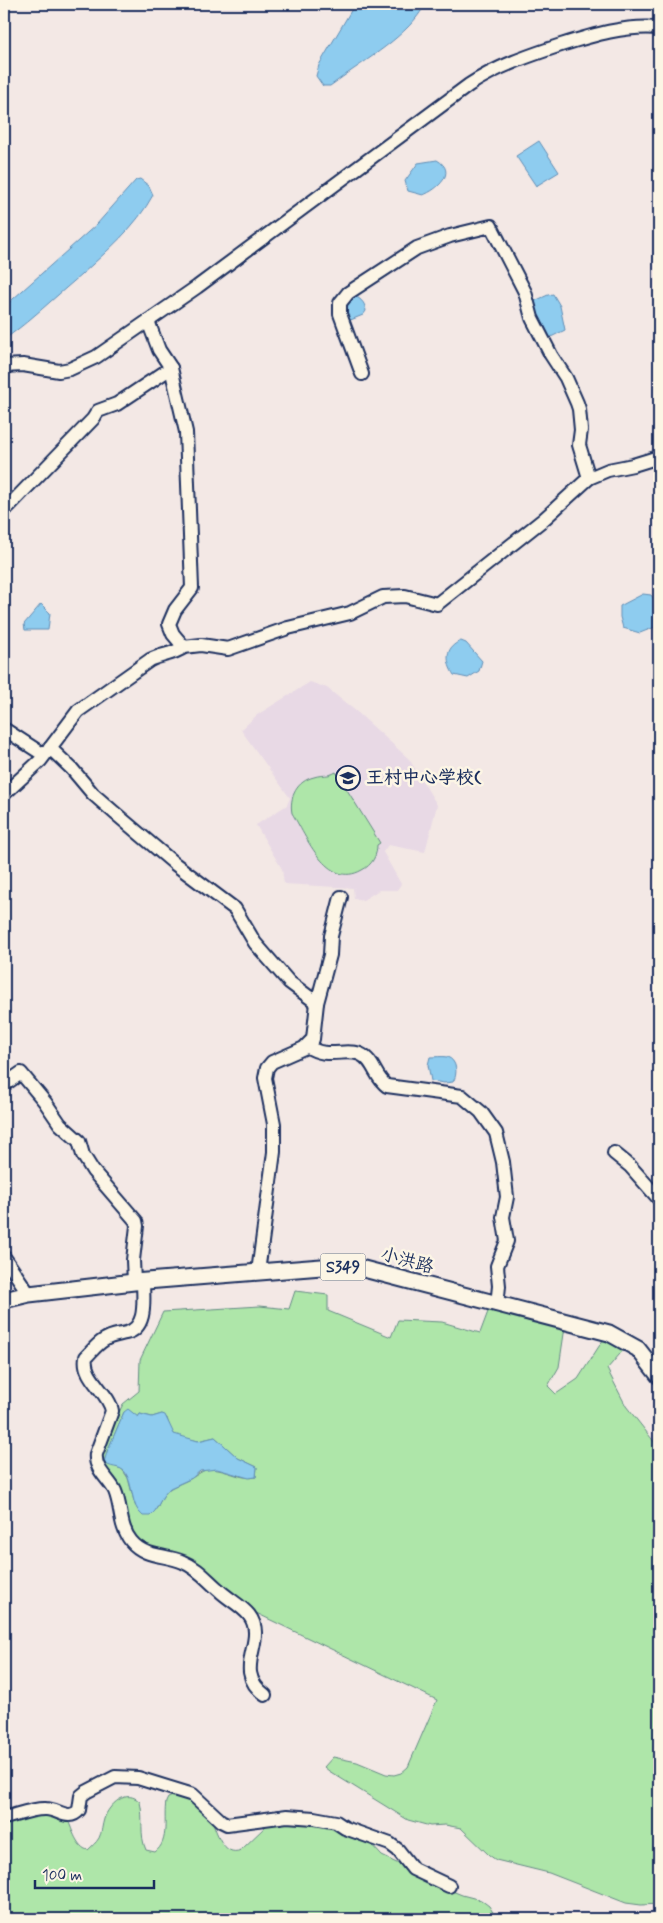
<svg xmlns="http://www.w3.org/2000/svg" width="663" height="1923" viewBox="0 0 663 1923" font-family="Mynerve,'LXGW WenKai TC',sans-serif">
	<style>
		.built { fill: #e8d9e5 }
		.green { fill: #aee6a9; stroke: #648a84; fill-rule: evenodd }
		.water { fill: #8eccef; stroke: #608db5 }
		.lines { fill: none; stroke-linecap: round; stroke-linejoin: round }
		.minor-casing { stroke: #1b2f5e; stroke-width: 16 }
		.major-casing { stroke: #1b2f5e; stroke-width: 19 }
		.minor { stroke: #fcf5e5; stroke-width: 12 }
		.major { stroke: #fcf5e5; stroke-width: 15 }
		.labels { text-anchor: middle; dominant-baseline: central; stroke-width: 5; stroke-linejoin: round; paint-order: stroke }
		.shield { fill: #fcf5e5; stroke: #5e6a86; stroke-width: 1 }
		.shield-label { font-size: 16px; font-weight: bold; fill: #1b2f5e }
		.poi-label { font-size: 18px; font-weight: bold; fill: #1b2f5e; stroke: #fcf5e5; text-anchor: start }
		.street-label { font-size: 18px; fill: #1b2f5e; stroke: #fcf5e5 }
	</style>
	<rect width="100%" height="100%" fill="#f3e8e5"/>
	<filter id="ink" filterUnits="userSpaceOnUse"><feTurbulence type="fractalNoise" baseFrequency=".02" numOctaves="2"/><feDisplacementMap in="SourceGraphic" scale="10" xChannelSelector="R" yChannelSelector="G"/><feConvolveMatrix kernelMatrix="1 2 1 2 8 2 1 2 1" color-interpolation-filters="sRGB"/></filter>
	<g filter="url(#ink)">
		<polygon class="built" points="310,682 327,688 357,712 409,759 437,805 425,852 388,845 383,852 401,884 397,890 379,890 363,900 354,899 353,888 284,884 282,869 256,825 287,805 290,798 241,730 257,715"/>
		<g class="green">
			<path d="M336,772L380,843L377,845C377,856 372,865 362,870C327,890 306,836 292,813C289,797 297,781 314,777C323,774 328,777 336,772Z"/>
			<path d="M295,1291L328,1295V1311L391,1337L398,1320L442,1322L480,1333L489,1309L565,1327L559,1367L548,1386L556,1394L578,1379L605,1337L626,1347L607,1369L626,1406L659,1448V1904L641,1905L626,1903L549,1873L496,1860L489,1855L461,1828L445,1825L430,1826L408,1820L329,1771L324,1767L333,1757L357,1762L386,1774L394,1775L401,1773L408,1767L437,1700L252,1611L143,1543L134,1534L125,1520L99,1455L123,1404L139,1391L140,1360L163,1312L260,1306L289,1309ZM124,1412L138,1418L140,1414L152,1417L162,1414L167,1418L171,1432L177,1436L198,1441L215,1437L238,1458L257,1467L256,1477C244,1480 230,1472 218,1470C204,1467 201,1473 190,1479C171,1489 167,1485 157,1508L141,1514L135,1505L128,1478L122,1469L116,1467L107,1452Z"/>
			<path d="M177,1794C187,1796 207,1810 212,1820C216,1830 223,1858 241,1850L266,1826L279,1820L329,1825L369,1842L382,1856L403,1866L418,1877L462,1895L481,1900L489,1906L497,1919H4V1820L45,1812L68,1820C72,1829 77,1848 88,1850C92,1846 96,1843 99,1838C102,1832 102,1825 104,1819C109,1804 127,1788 140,1802C144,1818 139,1835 146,1850L155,1852C170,1841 163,1818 166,1802L168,1798Z"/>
		</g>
		<g class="water">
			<path d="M357,4H425C411,34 364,61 337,81L330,86H323L316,76L319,65L352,9Z"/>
			<polygon points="539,141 559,172 536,186 516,156"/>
			<path d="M437,160C458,172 437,190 423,195L408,191L405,181L418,163Z"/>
			<path d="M140,179L149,186L153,195C136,227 107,251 81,275C55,297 31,320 4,340V307L97,224L136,180Z"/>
			<path d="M351,294C359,298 365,301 366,311L363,315L348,321L345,318V300Z"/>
			<polygon points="553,294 560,306 565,330 545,340 530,303 548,295"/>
			<polygon points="643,594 651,595 654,599 655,627 640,633 623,628 620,617 620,606"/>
			<polygon points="41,604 50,613 48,630 25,630 24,624"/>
			<path d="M461,641L466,643L482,661L479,671L468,678L454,675C446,663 444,647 461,641Z"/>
			<path d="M430,1057C435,1057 442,1056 447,1057C457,1060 458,1074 453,1082L444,1083L431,1081L428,1065Z"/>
			<path d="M128,1409L138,1417L140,1414L152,1417L162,1414L165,1415L174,1434L198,1441L215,1437L238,1458L257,1467L256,1477L249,1478L217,1469L200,1471L192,1478L170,1488L163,1496L155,1511L150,1516H143C130,1506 134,1485 125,1472C119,1465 110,1469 104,1462L107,1452L124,1412Z"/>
		</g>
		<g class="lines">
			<defs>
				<g id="minor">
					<polyline points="148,321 159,350 171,368 186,432 192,588 175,610 169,624 173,634 184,647 201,645 228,649 288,628 350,613 383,597 405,596 437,604 544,519 589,478 608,470 633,465 659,457"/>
					<path d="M4,366L23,365L59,371L70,369L96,357L197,287L469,85C498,66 528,56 561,45C593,35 625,25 659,28"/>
					<polyline points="362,374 340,314 340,303 348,293 417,248 450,236 491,226 525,292 532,318 551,355 566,378 577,403 579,409 581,430 579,445 589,478"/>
					<polyline points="4,511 93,419 98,411 117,404 171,368"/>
					<polyline points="4,729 44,755"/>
					<polyline points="50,748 72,769 93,794 116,814 175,864 235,909 255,943 289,982 317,1003"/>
					<path d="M4,794L41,760L78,711L150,660C162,654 172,655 184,647"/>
					<path d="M307,1046C327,1060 344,1048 360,1054C374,1060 375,1078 387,1086L462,1096L481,1112L496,1133L503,1162L507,1197L503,1217L507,1241L497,1266L499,1286L497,1305"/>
					<polyline points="4,1085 21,1073 45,1102 60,1124 79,1141 83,1155 93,1171 136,1221 137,1226 133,1260 134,1282"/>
					<polyline points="614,1153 630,1166 659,1199"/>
					<polyline points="4,1257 29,1294"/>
					<polyline points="258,1272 274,1152 274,1124 265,1078 267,1068 272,1062 304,1048 313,1039 317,1003 330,955 331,936 341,897"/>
					<path d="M143,1281C143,1299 148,1328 126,1333C118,1335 111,1335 104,1340C97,1344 92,1351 86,1357C82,1378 109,1392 112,1411L96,1454C94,1469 109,1479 115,1491C122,1508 119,1526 131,1541C145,1558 165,1554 183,1562C198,1568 207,1580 219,1590C228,1599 241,1605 249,1615C269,1641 230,1669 265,1695"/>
					<path d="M4,1818C17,1815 33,1808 46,1809C58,1809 69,1822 79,1810L81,1796L86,1792L115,1777L138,1778L193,1795L221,1821L227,1824L287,1816L314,1818L336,1822L345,1828L390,1844L398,1850L413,1869L449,1886"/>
				</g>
				<polyline id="major" points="4,1300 29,1294 134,1282 334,1266 360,1268 609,1333 638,1349 659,1376"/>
			</defs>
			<use href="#minor" class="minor-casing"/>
			<use href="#major" class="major-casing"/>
			<use href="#minor" class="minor"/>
			<use href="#major" class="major"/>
		</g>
	</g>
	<defs>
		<symbol id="school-ring" viewBox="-11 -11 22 22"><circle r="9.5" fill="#fcf5e5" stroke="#1b2f5e" stroke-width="1.5"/><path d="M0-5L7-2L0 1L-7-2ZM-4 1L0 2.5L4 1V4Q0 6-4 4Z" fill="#1b2f5e"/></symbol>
	</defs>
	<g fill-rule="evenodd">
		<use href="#school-ring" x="334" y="764" width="28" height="28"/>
	</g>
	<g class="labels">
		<rect class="shield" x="320.5" y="1253.5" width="45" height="27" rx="4"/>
		<g class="shield-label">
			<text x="343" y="1267">S349</text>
		</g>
		<g class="poi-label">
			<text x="366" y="778">王村中心学校(</text>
		</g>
		<g class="street-label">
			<text transform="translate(407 1261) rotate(15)">小洪路</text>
		</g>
	</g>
	<rect width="663" height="1923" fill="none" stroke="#fcf5e5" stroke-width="20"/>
	<rect x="10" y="10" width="643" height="1903" fill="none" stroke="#1b2f5e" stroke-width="2" filter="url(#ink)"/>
	<path d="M35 1880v8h119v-8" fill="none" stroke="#1b2f5e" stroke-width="2.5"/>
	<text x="42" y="1880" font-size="15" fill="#1b2f5e" stroke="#fcf5e5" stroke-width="4" paint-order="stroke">100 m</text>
</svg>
